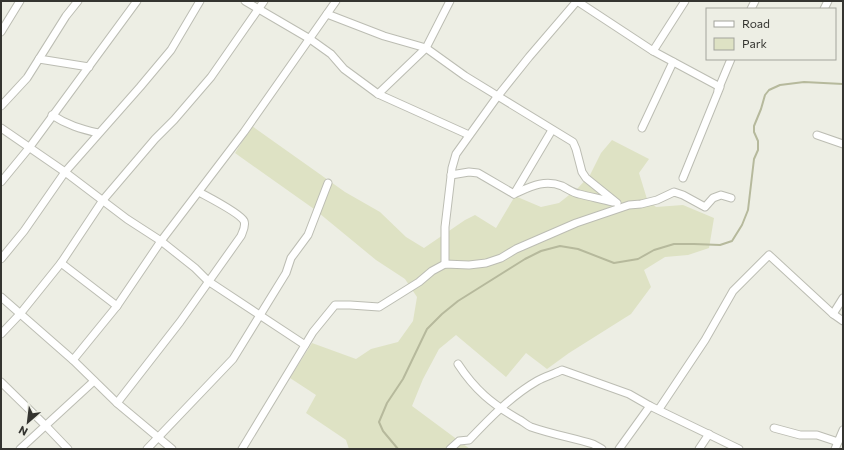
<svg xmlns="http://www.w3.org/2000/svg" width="844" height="450" viewBox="0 0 844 450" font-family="Commissioner,sans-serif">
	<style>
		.green { fill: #dee2c4 }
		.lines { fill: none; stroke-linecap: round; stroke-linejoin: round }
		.stream { stroke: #b6b99c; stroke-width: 2 }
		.street-casing { stroke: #bcbdb3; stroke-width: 9 }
		.street { stroke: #fff; stroke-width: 7 }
	</style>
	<rect width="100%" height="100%" fill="#edeee4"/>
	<polygon class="green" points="252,126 345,192 380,212 406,237 424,248 465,220 475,215 496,228 515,196 541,207 559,203 578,188 590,175 601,153 612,140 649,159 639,173 647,199 656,207 683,205 714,218 709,248 688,255 665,257 644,270 651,287 631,314 569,353 547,369 526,353 506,377 456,335 439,349 423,379 412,406 470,449 349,449 346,440 306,413 316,395 290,378 312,343 356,359 371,349 398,342 413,321 417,297 405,279 376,260 314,209 235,153"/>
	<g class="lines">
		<polyline class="stream" points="398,449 383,431 379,422 387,403 403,379 427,329 442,314 458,301 525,259 541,251 560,246 578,249 614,263 638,259 654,250 674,244 694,244 720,245 732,241 742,225 748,210 754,159 758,150 758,141 754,132 754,126 761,109 765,95 769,90 780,85 804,82 843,84"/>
		<defs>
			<g id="street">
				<polyline points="245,1 310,39 331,54 344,69 378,94 469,135"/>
				<polyline points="577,1 653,51 720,87 683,178"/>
				<polyline points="751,9 755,1"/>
				<polyline points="824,9 828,1"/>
				<polyline points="327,14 384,36 426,48 465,76 573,142 576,149 582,172 586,178 617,203"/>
				<polyline points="1,32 20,1"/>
				<polyline points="653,51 685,1"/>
				<polyline points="39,59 89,67"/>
				<polyline points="718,90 731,59"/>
				<polyline points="378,94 426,48 450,1"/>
				<polyline points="1,106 27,78 66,16 78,1"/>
				<path d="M52,115C67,125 81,129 98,133"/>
				<polyline points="1,128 65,172 127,219 161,241 195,268 208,281 305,345"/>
				<polyline points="642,128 673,62"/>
				<polyline points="817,135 843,144"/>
				<path d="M451,175L469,172L478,173L514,194C530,187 544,179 562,186C568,189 573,193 579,194C590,197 602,199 613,202"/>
				<polyline points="1,182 29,148 137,1"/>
				<polyline points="514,194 552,130"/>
				<polyline points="1,259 24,231 65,172 140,87 171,50 200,1"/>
				<polyline points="61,263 117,306"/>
				<polyline points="445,264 445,227 452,168 456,154 497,97 529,57 577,1"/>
				<polyline points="1,297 73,360 117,403 172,449"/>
				<polyline points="833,314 843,298"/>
				<polyline points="1,334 20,314 61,263 103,200 155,139 174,120 211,77 264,1"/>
				<polyline points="73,360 117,306 161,241 244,132 336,1"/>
				<path d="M458,364C475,390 492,404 518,419C523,421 526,425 531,427C551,434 573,438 593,444L602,449"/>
				<polyline points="1,382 45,425 68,449"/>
				<path d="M117,403L180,322L241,236C243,231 246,226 244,221C240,213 208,197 199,192"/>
				<polyline points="659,409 705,340 733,291 769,255 833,314 843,321"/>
				<polyline points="774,428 800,435 817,435 838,442"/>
				<polyline points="20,449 94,381"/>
				<polyline points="147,449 233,359 286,273 291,258 308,235 328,183"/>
				<polyline points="242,449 313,332 335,305 350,305 379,307 419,282 432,271 445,264 469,265 486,263 501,258 516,249 576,223 629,205 641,204 657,200 674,192 683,195 705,207 713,198 721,195 731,198"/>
				<path d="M450,449L459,441L469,440C489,419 511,396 537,381C544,377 554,374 562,370L629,394L650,406L739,449"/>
				<polyline points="619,449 650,406"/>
				<polyline points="699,449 709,434"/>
				<polyline points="835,449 843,430"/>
			</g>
		</defs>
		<use href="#street" class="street-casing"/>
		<use href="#street" class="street"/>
	</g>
	<rect width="844" height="450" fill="none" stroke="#343430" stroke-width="4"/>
	<rect x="706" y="8" width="130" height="52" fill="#edeee4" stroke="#a3a49c"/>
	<rect x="714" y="21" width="20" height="6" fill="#ffffff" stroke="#a3a49c"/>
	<text x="742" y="28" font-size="12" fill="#343430">Road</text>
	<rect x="714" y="38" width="20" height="12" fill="#dee2c4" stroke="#a3a49c"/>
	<text x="742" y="48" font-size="12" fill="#343430">Park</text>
	<g transform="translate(28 422) rotate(208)" stroke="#edeee4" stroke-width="3" paint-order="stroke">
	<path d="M0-3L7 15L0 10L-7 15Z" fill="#343430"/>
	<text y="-6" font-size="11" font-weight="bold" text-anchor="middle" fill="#343430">N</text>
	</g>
</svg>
